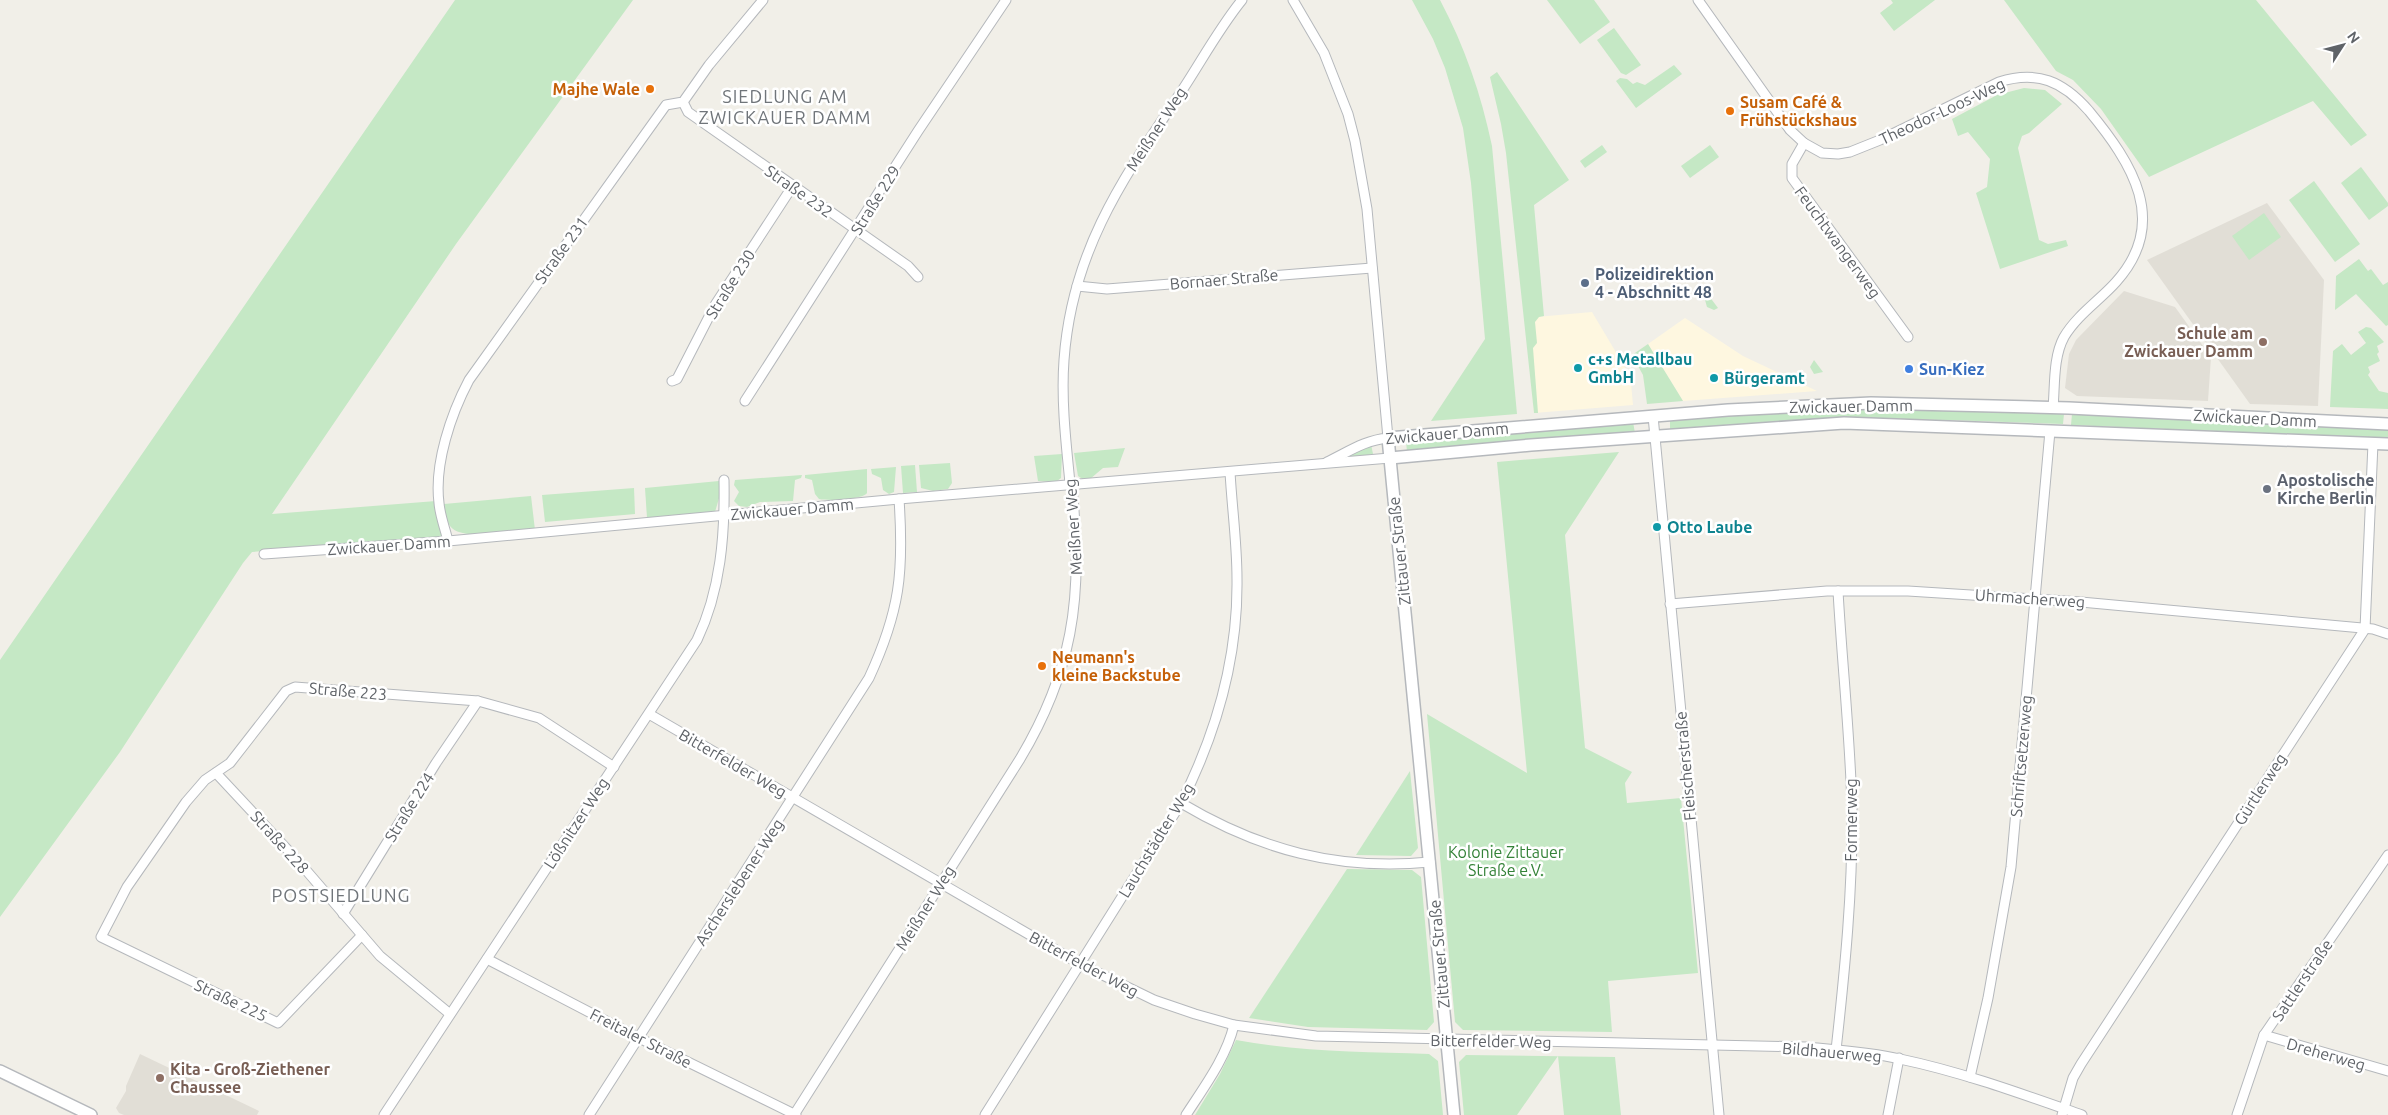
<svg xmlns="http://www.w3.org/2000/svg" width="2388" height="1115" viewBox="0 0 2388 1115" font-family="Ubuntu,sans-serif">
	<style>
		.commercial { fill: #fef7e0 }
		.education { fill: #e1ded6 }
		.green { fill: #c5e8c5 }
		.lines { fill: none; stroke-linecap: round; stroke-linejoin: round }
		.minor-casing { stroke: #b5b8bc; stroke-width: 11 }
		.tertiary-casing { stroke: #b5b8bc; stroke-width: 14 }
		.minor { stroke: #fff; stroke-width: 9 }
		.tertiary { stroke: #fff; stroke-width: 11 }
		.food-dot { fill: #e8710a; stroke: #fff; stroke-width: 2 }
		.service-dot { fill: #5c6f8a; stroke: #fff; stroke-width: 2 }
		.education-dot { fill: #8d6e63; stroke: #fff; stroke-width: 2 }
		.culture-dot { fill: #0f9aa8; stroke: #fff; stroke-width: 2 }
		.shop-dot { fill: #3f7fe0; stroke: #fff; stroke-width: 2 }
		.worship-dot { fill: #6b7280; stroke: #fff; stroke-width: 2 }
		.labels { text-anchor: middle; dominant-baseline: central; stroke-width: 5; stroke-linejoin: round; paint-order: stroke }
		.food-label { font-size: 16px; font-weight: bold; fill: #c56008; stroke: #fff; text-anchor: start }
		.street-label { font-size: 16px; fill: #5f6368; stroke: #fff }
		.service-label { font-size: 16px; font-weight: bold; fill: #4e5e75; stroke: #fff; text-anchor: start }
		.education-label { font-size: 16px; font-weight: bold; fill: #785e54; stroke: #fff; text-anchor: end }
		.culture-label { font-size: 16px; font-weight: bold; fill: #0d838f; stroke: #fff; text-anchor: start }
		.shop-label { font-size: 16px; font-weight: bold; fill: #366cbe; stroke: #fff; text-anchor: start }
		.worship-label { font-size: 16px; font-weight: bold; fill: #5b616d; stroke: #fff; text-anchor: start }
		.park-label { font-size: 16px; fill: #348238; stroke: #fff }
		.neighbourhood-label { font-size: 18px; letter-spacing: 1px; fill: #70757a; stroke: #fff }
	</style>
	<rect width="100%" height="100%" fill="#f1efe8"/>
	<g class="commercial">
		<polygon points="1592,312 1626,369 1631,383 1633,405 1534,413 1525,318"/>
		<polygon points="1685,318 1743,356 1817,391 1683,401 1648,344"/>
	</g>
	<g class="education">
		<polygon points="2267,203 2324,280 2318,406 2250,404 2147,260"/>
		<polygon points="2124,291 2175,307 2211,357 2208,401 2077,396 2065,388 2069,354 2076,340"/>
		<polygon points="140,1054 259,1111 257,1115 124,1115 119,1113 116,1108 126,1091 126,1086"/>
	</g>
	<g class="green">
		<polygon points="455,0 633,0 456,244 272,514 436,501 445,538 252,552 243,563 120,752 0,917 0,660"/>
		<path d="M1412,0H1440C1465,47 1481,94 1492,146L1517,414L1431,421L1485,339L1471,183L1463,128L1445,68L1433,39Z"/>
		<polygon points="1547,0 1594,0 1610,22 1580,44"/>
		<polygon points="1891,0 1935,0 1894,31 1880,13 1893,3"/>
		<polygon points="2004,0 2256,0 2367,135 2351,146 2313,101 2149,177 2101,109 2073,80 2056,71"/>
		<polygon points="1614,28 1641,65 1626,75 1621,73 1597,40"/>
		<polygon points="1674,65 1682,74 1636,108 1616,81 1620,78 1627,79 1633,84 1637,82 1645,85"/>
		<polygon points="1497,72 1569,180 1534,205 1544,316 1539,317 1535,322 1537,343 1533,348 1538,413 1534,413 1506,153 1501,124 1490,77"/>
		<polygon points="2024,88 2045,90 2062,104 2029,133 2022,136 2018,148 2039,240 2048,244 2066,240 2068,246 2000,269 1976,193 1987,187 1990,159 1968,132 1958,136 1952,119 1997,95"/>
		<polygon points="1602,145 1607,152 1585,168 1580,161"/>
		<polygon points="1710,145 1719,157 1690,178 1681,166"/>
		<polygon points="2361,167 2388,203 2388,206 2369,220 2341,183"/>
		<polygon points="2314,181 2360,244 2335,262 2289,200"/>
		<polygon points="2264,213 2281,237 2249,260 2232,236"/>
		<polygon points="2359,259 2368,271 2371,269 2383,285 2388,282 2388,325 2386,326 2356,294 2335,310 2336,276"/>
		<polygon points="1709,296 1718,308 1714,310 1707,307 1705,300"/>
		<polygon points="2366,327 2371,328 2384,342 2377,346 2379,352 2377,354 2380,361 2368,367 2370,372 2368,375 2379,391 2388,393 2388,409 2330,407 2333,351 2342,344 2351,355 2366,343 2358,332"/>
		<polygon points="1648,344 1683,401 1647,404 1643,375 1632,355"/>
		<polygon points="1814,360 1823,372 1814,374 1810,367"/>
		<polygon points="1885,408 1910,412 1911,408 2064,414 2063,424 1948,420 1844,419 1670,430 1670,420 1766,411"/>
		<polygon points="2072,414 2388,428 2388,438 2071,425"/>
		<polygon points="1633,422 1635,433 1407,452 1406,441"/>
		<polygon points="1371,444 1373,454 1347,459 1345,457"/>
		<polygon points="1125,448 1118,467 1103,468 1090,479 1084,480 1078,476 1074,453"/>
		<polygon points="1619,452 1565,535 1585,748 1632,772 1625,783 1627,803 1681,798 1698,973 1608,981 1612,1032 1463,1030 1455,1022 1427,714 1527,773 1497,462"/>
		<polygon points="1062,454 1061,478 1056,482 1038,481 1034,456"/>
		<polygon points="950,463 952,483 948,489 933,491 921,488 919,465"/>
		<polygon points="915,465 917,492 903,493 901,466"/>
		<polygon points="896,467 894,492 889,494 883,490 881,478 872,474 871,469"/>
		<path d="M867,469V493C862,500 828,501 819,499L815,494L812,480L805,478V475Z"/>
		<polygon points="802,475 801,478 795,480 793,501 760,502 747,507 739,506 734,501 739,492 734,485 735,480"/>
		<polygon points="719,481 720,495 715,512 647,518 645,488"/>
		<polygon points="634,488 635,514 545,522 542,495"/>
		<path d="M531,496L535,530C517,531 461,542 450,526C446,520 445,511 444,504Z"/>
		<polygon points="1410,771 1418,848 1411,856 1356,855"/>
		<polygon points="1347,869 1412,870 1421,877 1434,1022 1427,1030 1308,1027 1249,1018"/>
		<path d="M1236,1040C1300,1052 1364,1052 1429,1054L1438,1061L1443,1115H1195L1220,1074Z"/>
		<polygon points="1466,1055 1615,1057 1621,1115 1564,1115 1558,1056 1517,1115 1464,1115 1459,1062"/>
	</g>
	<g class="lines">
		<defs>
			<g id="minor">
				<path d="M1293,0L1324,53L1348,114L1355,141L1367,209L1388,438C1365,440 1348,452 1327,462"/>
				<path d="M1698,0L1790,130L1804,143L1822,153L1838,154L1850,152L1880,140L1999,82C2037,70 2063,81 2089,111C2132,163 2170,222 2116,282C2100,300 2077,315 2064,337C2053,357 2055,386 2053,408"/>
				<polyline points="683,102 688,112 908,266 918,277"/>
				<polyline points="1804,143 1792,164 1792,178 1908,337"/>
				<polyline points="1077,286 1107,289 1372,268"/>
				<polyline points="672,381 677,379 715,305 792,187"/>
				<polyline points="745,401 918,131 1006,0"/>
				<polyline points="1653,416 1719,1115"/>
				<path d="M448,541C445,528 440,516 439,503C434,464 451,414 469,380L666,105L683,102L709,65L763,0"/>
				<polyline points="264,554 448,541 899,499 1390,458"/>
				<polyline points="1670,604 1827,591 1908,591 2081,602 2373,629 2388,634"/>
				<path d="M649,714L1080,964L1154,1000L1195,1014L1234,1025L1316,1036L1806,1047C1837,1050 1869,1052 1900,1059C1962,1072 2022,1094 2082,1115"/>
				<polyline points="216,773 299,862 380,956 450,1014"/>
				<path d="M1181,803C1260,850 1338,871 1430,862"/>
				<polyline points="343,914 436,763 478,701"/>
				<polyline points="362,935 278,1023 101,937 127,887 186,802 205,780 230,763 286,691 295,687 478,701 539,718 614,767"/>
				<polyline points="487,959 639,1038 796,1115"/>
				<polyline points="2264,1035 2388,1071"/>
				<path d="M1836,1050C1845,969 1853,888 1852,807C1850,735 1842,663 1838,591"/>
				<polyline points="1970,1077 1988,998 2011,867 2050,431"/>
				<path d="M384,1115L697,640C721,590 725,534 724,480"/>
				<path d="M589,1115L869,678C900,611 904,572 899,499"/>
				<path d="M794,1115L1020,759C1072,672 1083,599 1073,499C1073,493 1071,488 1070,483C1066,443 1061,400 1064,360C1072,249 1124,177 1183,89C1202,60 1220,27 1242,0"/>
				<path d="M985,1115L1181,803C1216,734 1238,657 1237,579C1237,543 1232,508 1230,472"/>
				<path d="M1186,1115C1204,1087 1226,1058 1234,1025"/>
				<polyline points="1888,1115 1899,1058"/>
				<polyline points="2062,1115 2073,1078 2081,1064 2365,629 2373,443"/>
				<polyline points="2237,1115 2264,1035 2388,855"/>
			</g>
			<g id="tertiary">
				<polyline points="1390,458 1531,445 1844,423 2388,444"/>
				<polyline points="0,1071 91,1115"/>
				<polyline points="1454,1115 1388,438 1728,410 1871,403 2069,408 2388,424"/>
			</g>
		</defs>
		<use href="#minor" class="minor-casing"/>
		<use href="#tertiary" class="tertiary-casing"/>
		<use href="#minor" class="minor"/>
		<use href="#tertiary" class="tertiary"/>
	</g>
	<g class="food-dot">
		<circle cx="650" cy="89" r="5"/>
		<circle cx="1730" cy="111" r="5"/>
		<circle cx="1042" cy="666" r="5"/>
	</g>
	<circle class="service-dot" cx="1585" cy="283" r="5"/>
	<g class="education-dot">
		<circle cx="2263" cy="342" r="5"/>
		<circle cx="160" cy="1078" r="5"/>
	</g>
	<g class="culture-dot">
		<circle cx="1578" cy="368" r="5"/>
		<circle cx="1714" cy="378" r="5"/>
		<circle cx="1657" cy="527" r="5"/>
	</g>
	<circle class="shop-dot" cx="1909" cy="369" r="5"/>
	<circle class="worship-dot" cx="2267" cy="489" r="5"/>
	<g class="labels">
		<g class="food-label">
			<text x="640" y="89" text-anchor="end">Majhe Wale</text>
			<text x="1740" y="102">Susam Café &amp;<tspan x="1740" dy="18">Frühstückshaus</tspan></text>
			<text x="1052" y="657">Neumann's<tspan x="1052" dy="18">kleine Backstube</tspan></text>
		</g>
		<g class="street-label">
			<text transform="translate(1942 111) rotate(-25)">Theodor-Loos-Weg</text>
			<text transform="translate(1156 129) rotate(-57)">Meißner Weg</text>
			<text transform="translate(799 191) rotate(35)">Straße 232</text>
			<text transform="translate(875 200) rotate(-58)">Straße 229</text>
			<text transform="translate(1838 242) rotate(54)">Feuchtwangerweg</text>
			<text transform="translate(561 250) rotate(-54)">Straße 231</text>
			<text transform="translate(1224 279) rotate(-5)">Bornaer Straße</text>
			<text transform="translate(730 284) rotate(-58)">Straße 230</text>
			<text transform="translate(1851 406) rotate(-1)">Zwickauer Damm</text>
			<text transform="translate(2255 418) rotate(3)">Zwickauer Damm</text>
			<text transform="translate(1447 433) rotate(-5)">Zwickauer Damm</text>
			<text transform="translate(792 509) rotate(-5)">Zwickauer Damm</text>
			<text transform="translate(1073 527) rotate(-94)">Meißner Weg</text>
			<text transform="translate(389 545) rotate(-4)">Zwickauer Damm</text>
			<text transform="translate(1399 551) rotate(-96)">Zittauer Straße</text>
			<text transform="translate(2030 598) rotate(4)">Uhrmacherweg</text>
			<text transform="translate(348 691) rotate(5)">Straße 223</text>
			<text transform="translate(2021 756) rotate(-85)">Schriftsetzerweg</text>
			<text transform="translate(733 763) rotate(30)">Bitterfelder Weg</text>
			<text transform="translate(1685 766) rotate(-95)">Fleischerstraße</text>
			<text transform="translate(2260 789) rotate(-57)">Gürtlerweg</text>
			<text transform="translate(409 807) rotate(-58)">Straße 224</text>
			<text transform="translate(1851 820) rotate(-90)">Formerweg</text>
			<text transform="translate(576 823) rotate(-57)">Lößnitzer Weg</text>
			<text transform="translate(1156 840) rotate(-59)">Lauchstädter Weg</text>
			<text transform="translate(280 842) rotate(48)">Straße 228</text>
			<text transform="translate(739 882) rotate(-57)">Ascherslebener Weg</text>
			<text transform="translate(925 908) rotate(-58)">Meißner Weg</text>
			<text transform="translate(1439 954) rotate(-95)">Zittauer Straße</text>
			<text transform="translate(1084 964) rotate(28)">Bitterfelder Weg</text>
			<text transform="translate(2302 980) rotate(-56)">Sattlerstraße</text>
			<text transform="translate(231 1000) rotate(25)">Straße 225</text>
			<text transform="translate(641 1038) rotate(27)">Freitaler Straße</text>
			<text transform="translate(1491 1041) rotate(1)">Bitterfelder Weg</text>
			<text transform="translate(1832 1052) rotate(5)">Bildhauerweg</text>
			<text transform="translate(2326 1054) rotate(16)">Dreherweg</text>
		</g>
		<g class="service-label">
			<text x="1595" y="274">Polizeidirektion<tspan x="1595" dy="18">4 - Abschnitt 48</tspan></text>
		</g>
		<g class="education-label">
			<text x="2253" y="333">Schule am<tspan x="2253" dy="18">Zwickauer Damm</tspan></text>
			<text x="170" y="1069" text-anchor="start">Kita - Groß-Ziethener<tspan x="170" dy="18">Chaussee</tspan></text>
		</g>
		<g class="culture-label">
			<text x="1588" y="359">c+s Metallbau<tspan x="1588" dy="18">GmbH</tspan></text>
			<text x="1724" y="378">Bürgeramt</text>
			<text x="1667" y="527">Otto Laube</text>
		</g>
		<g class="shop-label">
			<text x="1919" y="369">Sun-Kiez</text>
		</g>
		<g class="worship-label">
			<text x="2277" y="480">Apostolische<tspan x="2277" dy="18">Kirche Berlin</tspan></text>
		</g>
		<g class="park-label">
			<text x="1506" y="852">Kolonie Zittauer<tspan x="1506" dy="18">Straße e.V.</tspan></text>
		</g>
		<g class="neighbourhood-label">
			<text x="785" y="96">SIEDLUNG AM<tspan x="785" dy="21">ZWICKAUER DAMM</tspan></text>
			<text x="341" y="895">POSTSIEDLUNG</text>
		</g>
	</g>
	<g transform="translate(2343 45) rotate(54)" stroke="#ffffff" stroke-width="4" paint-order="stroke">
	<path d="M0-4L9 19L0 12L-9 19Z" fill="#5f6368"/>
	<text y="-8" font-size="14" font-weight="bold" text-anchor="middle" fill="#5f6368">N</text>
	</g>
</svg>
